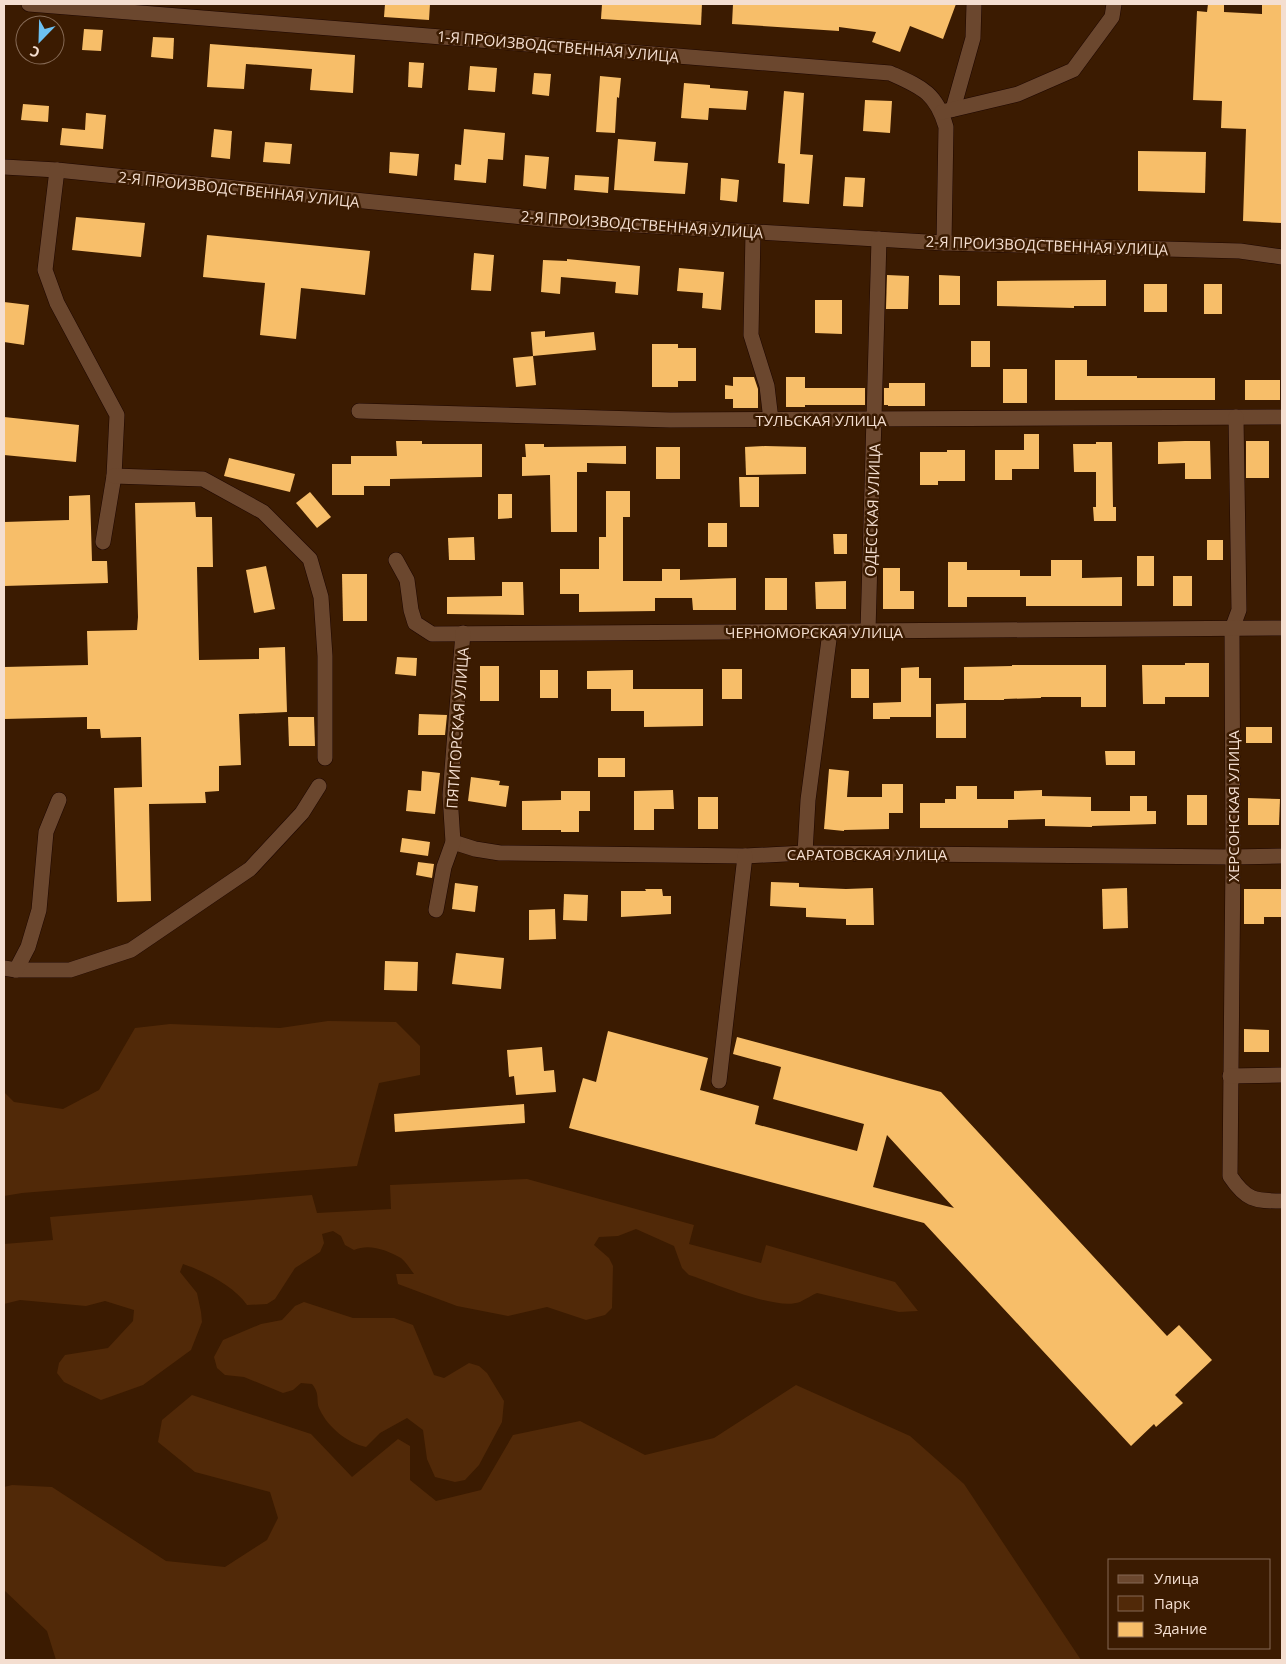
<svg xmlns="http://www.w3.org/2000/svg" width="1286" height="1664" viewBox="0 0 1286 1664" font-family="'Open Sans',sans-serif">
	<style>
		.green { fill: #512908 }
		.building { fill: #f7be69; fill-rule: evenodd }
		.lines { fill: none; stroke-linecap: round; stroke-linejoin: round }
		.minor-casing { stroke: #1d0600; stroke-width: 16 }
		.minor { stroke: #6b472e; stroke-width: 15 }
		.labels { text-anchor: middle; dominant-baseline: central; stroke-width: 5; stroke-linejoin: round; paint-order: stroke }
		.street-label { font-size: 15px; fill: #f4ded0; stroke: #3b1b01 }
	</style>
	<rect width="100%" height="100%" fill="#3b1b01"/>
	<g class="green">
		<polygon points="328,1021 396,1022 420,1046 420,1075 379,1083 357,1166 22,1193 4,1196 4,1092 14,1102 63,1109 99,1090 135,1028 170,1024 280,1028"/>
		<path d="M527,1179L694,1225L689,1244L761,1263L766,1245L895,1282L918,1311L899,1312L817,1293C812,1295 806,1299 800,1302C775,1311 715,1283 689,1275L682,1268L674,1246L636,1229L618,1236L599,1237L594,1245L609,1258L613,1266L612,1308L605,1315L586,1320L547,1307L508,1316L457,1306L398,1284L396,1274H414C410,1269 406,1262 401,1258C387,1250 369,1243 354,1250L345,1245L341,1236L333,1231L322,1234L324,1243L320,1252L295,1268L275,1299L267,1304L247,1305C234,1286 204,1271 183,1264L180,1272L197,1293L201,1312L202,1322L191,1350L143,1385L101,1400L64,1382L57,1373L59,1363L65,1355L108,1348L133,1321L134,1310L105,1301L86,1306L20,1300L4,1304V1244L53,1240L50,1217L312,1195L317,1213L391,1209L390,1185Z"/>
		<path d="M304,1302L353,1318H394L413,1325L434,1375L444,1378L469,1363L479,1366L487,1373L504,1401L502,1422L479,1465L465,1480L455,1482L435,1477L427,1459L423,1430L407,1418L380,1433L366,1447C347,1443 328,1427 320,1410C315,1401 321,1395 312,1384L301,1383L293,1390L283,1393L244,1377L225,1375L217,1368L214,1357L223,1340L261,1324L282,1320L295,1306Z"/>
		<polygon points="796,1385 910,1436 964,1484 1081,1660 56,1660 47,1631 5,1591 4,1588 4,1487 12,1485 52,1487 166,1561 225,1567 267,1540 278,1518 270,1492 195,1472 158,1442 162,1420 192,1395 311,1434 352,1477 398,1439 410,1446 410,1480 436,1501 481,1490 513,1435 580,1421 645,1455 714,1438"/>
	</g>
	<g class="building">
		<polygon points="385,4 430,4 429,20 384,17"/>
		<polygon points="602,4 702,4 701,25 601,19"/>
		<polygon points="733,4 956,4 943,39 910,26 900,52 872,42 876,32 839,27 839,31 732,24"/>
		<polygon points="1208,4 1224,4 1224,12 1262,14 1262,4 1282,4 1282,223 1243,221 1246,129 1221,128 1222,101 1193,100 1197,11 1207,12"/>
		<polygon points="84,29 103,30 101,51 82,50"/>
		<polygon points="153,37 174,38 173,59 151,57"/>
		<polygon points="210,44 355,55 353,93 310,90 312,69 246,64 244,89 207,87"/>
		<polygon points="409,62 424,63 422,88 408,87"/>
		<polygon points="470,66 497,68 495,92 468,90"/>
		<polygon points="534,73 551,74 549,96 532,94"/>
		<polygon points="600,76 621,78 619,98 617,97 615,133 596,132"/>
		<polygon points="684,83 710,85 710,88 748,91 746,110 709,108 708,120 681,118"/>
		<polygon points="784,91 804,93 800,154 813,155 809,204 783,202 785,164 778,163"/>
		<polygon points="865,100 892,101 890,133 863,131"/>
		<polygon points="23,104 49,106 48,122 21,120"/>
		<polygon points="86,113 106,115 103,149 60,145 62,128 85,130"/>
		<polygon points="214,129 232,131 230,159 211,157"/>
		<polygon points="464,129 505,133 503,160 488,159 486,183 454,180 455,164 461,165"/>
		<polygon points="618,139 656,142 654,161 688,163 685,194 614,190"/>
		<polygon points="265,142 292,144 290,164 263,162"/>
		<polygon points="1138,151 1206,152 1205,193 1138,191"/>
		<polygon points="390,152 419,154 417,176 389,173"/>
		<polygon points="525,155 549,157 546,189 523,186"/>
		<polygon points="575,175 609,177 608,193 574,190"/>
		<polygon points="845,177 865,178 863,207 843,206"/>
		<polygon points="721,178 739,180 737,202 720,200"/>
		<polygon points="76,217 145,223 141,257 72,250"/>
		<polygon points="207,235 370,251 365,295 301,288 296,339 260,335 265,283 203,277"/>
		<polygon points="474,253 494,255 491,291 471,290"/>
		<polygon points="567,259 640,266 638,295 615,293 616,282 561,277 560,294 541,292 543,260 567,261"/>
		<polygon points="679,268 724,272 721,310 702,308 703,293 677,291"/>
		<polygon points="887,275 909,276 908,309 886,309"/>
		<polygon points="939,275 960,276 960,305 939,305"/>
		<polygon points="1106,280 1106,306 1074,306 1074,308 997,306 997,281"/>
		<rect x="1144" y="284" width="23" height="28"/>
		<rect x="1204" y="284" width="18" height="30"/>
		<polygon points="815,300 842,300 842,334 815,333"/>
		<polygon points="4,302 29,305 24,345 4,342"/>
		<polygon points="545,331 545,337 594,332 596,350 533,356 531,332"/>
		<rect x="971" y="341" width="19" height="26"/>
		<polygon points="652,344 678,344 678,348 696,348 696,381 678,381 678,387 652,387"/>
		<polygon points="533,356 536,385 516,387 513,358"/>
		<polygon points="1055,360 1087,360 1087,376 1137,376 1137,378 1215,378 1215,400 1055,400"/>
		<rect x="1003" y="369" width="24" height="34"/>
		<polygon points="733,377 754,377 758,389 758,408 733,408 733,399 725,399 725,385 733,386"/>
		<polygon points="786,377 805,377 805,388 865,388 865,405 805,405 805,407 786,407"/>
		<rect x="1245" y="380" width="35" height="20"/>
		<polygon points="889,383 925,383 925,406 888,406 888,405 884,405 884,388 889,388"/>
		<polygon points="4,417 79,425 76,462 4,455"/>
		<polygon points="1024,434 1039,434 1039,469 1012,469 1012,480 995,480 995,450 1024,450"/>
		<polygon points="396,441 422,441 422,444 482,444 482,477 390,479 390,486 364,486 364,495 332,495 332,464 351,464 351,456 397,456"/>
		<polygon points="1185,441 1210,441 1211,479 1185,479 1185,463 1158,464 1158,442"/>
		<rect x="1246" y="441" width="23" height="37"/>
		<polygon points="1096,442 1112,442 1113,507 1116,507 1116,521 1094,521 1093,507 1096,507 1096,472 1074,472 1073,444 1096,444"/>
		<polygon points="525,444 544,444 544,447 626,446 626,464 587,463 587,472 577,472 577,532 551,532 550,475 522,476 522,457 526,457"/>
		<polygon points="765,446 806,447 806,474 746,475 745,447"/>
		<rect x="656" y="447" width="24" height="32"/>
		<polygon points="947,450 965,450 965,481 938,481 938,485 920,485 920,452 947,452"/>
		<polygon points="229,458 295,474 290,492 224,476"/>
		<polygon points="739,477 759,477 759,507 740,507"/>
		<polygon points="606,491 630,491 630,517 623,517 623,581 662,581 662,569 680,569 680,580 736,578 736,610 693,610 692,598 655,598 655,611 579,612 579,594 560,594 560,569 599,569 599,537 606,537"/>
		<polygon points="310,492 331,517 317,528 296,503"/>
		<polygon points="498,494 512,494 512,518 498,519"/>
		<polygon points="90,495 92,561 107,561 108,583 4,586 4,522 69,520 69,496"/>
		<polygon points="195,502 196,517 212,517 213,567 197,567 199,660 259,659 259,648 285,647 287,712 239,714 241,765 219,766 219,791 205,792 206,803 149,804 151,901 117,902 114,788 142,787 141,737 101,738 100,729 87,729 87,717 4,719 4,667 88,665 87,631 137,630 138,617 135,503"/>
		<rect x="708" y="523" width="19" height="24"/>
		<polygon points="833,534 847,534 847,554 834,554"/>
		<polygon points="474,537 475,560 449,560 448,538"/>
		<rect x="1207" y="540" width="16" height="20"/>
		<rect x="1137" y="556" width="17" height="30"/>
		<polygon points="1051,560 1082,560 1082,578 1122,577 1122,606 1026,606 1026,597 967,597 967,607 948,607 948,562 967,562 967,570 1020,570 1020,576 1051,576"/>
		<polygon points="266,566 275,609 254,613 246,570"/>
		<polygon points="883,568 900,568 900,591 914,591 914,609 883,609"/>
		<polygon points="342,574 367,574 367,621 343,621"/>
		<rect x="1173" y="576" width="19" height="30"/>
		<rect x="765" y="578" width="22" height="32"/>
		<polygon points="846,581 846,609 816,609 815,582"/>
		<polygon points="502,582 523,582 524,615 447,614 447,597 502,596"/>
		<polygon points="397,657 417,658 416,676 395,674"/>
		<polygon points="1185,663 1209,663 1209,697 1165,697 1165,704 1143,704 1142,665 1185,665"/>
		<polygon points="1012,665 1106,665 1106,707 1081,707 1081,697 1041,697 1041,698 1004,699 1004,700 964,700 964,667 1012,666"/>
		<rect x="480" y="666" width="19" height="35"/>
		<polygon points="919,667 919,678 931,678 931,717 890,717 890,719 873,719 873,703 901,702 901,668"/>
		<rect x="722" y="669" width="20" height="30"/>
		<rect x="851" y="669" width="18" height="29"/>
		<rect x="540" y="670" width="18" height="28"/>
		<polygon points="633,670 633,689 703,689 703,726 644,727 644,711 611,711 611,689 587,689 587,671"/>
		<polygon points="966,703 966,738 936,738 936,704"/>
		<polygon points="419,714 447,715 445,735 418,735"/>
		<polygon points="288,717 314,717 315,746 289,746"/>
		<rect x="1246" y="727" width="26" height="16"/>
		<polygon points="1105,751 1135,751 1135,765 1106,765"/>
		<rect x="598" y="758" width="27" height="19"/>
		<polygon points="829,769 849,771 847,797 882,797 882,784 903,784 903,813 889,813 889,829 844,830 844,831 824,829"/>
		<polygon points="422,771 440,773 435,814 406,811 408,790 421,791"/>
		<polygon points="471,777 500,781 499,785 509,786 506,807 468,801"/>
		<polygon points="956,786 977,786 977,799 1014,799 1014,791 1042,790 1042,796 1091,797 1091,811 1130,811 1130,796 1147,796 1147,811 1156,811 1156,824 1092,826 1092,827 1045,826 1045,819 1008,820 1008,828 920,828 920,803 945,803 945,799 956,799"/>
		<polygon points="673,790 674,809 654,809 654,830 634,830 634,791"/>
		<polygon points="561,791 590,791 590,811 579,811 579,832 561,832 561,830 522,830 522,801 561,800"/>
		<rect x="1187" y="795" width="20" height="30"/>
		<rect x="698" y="797" width="20" height="32"/>
		<polygon points="1248,798 1280,799 1279,825 1248,825"/>
		<polygon points="402,838 430,842 428,856 400,852"/>
		<polygon points="418,862 434,864 432,878 416,875"/>
		<polygon points="771,882 799,883 799,887 846,889 873,888 874,925 846,925 846,919 806,917 806,908 770,906"/>
		<polygon points="455,883 478,886 475,912 452,909"/>
		<polygon points="1127,888 1128,928 1103,929 1102,889"/>
		<polygon points="645,889 662,889 663,896 671,896 671,914 621,917 621,891 646,891"/>
		<polygon points="1244,889 1282,889 1282,917 1264,917 1264,924 1244,924"/>
		<polygon points="564,894 588,895 587,921 563,920"/>
		<polygon points="555,909 556,939 529,940 529,910"/>
		<polygon points="456,953 504,958 501,989 452,984"/>
		<polygon points="385,961 418,962 417,991 384,990"/>
		<polygon points="1244,1029 1269,1030 1269,1052 1244,1052"/>
		<path d="M608,1031L708,1058L700,1090L759,1106L755,1124L857,1151L864,1124L773,1099L781,1067L733,1054L737,1037L941,1092L1167,1336L1179,1325L1212,1360L1175,1395L1183,1403L1156,1427L1154,1424L1131,1446L924,1223L569,1128L583,1078L596,1082ZM887,1135L954,1208L873,1187Z"/>
		<polygon points="542,1047 544,1071 554,1070 556,1092 516,1095 514,1076 509,1077 507,1050"/>
		<polygon points="524,1104 525,1123 395,1132 394,1114"/>
	</g>
	<g class="lines">
		<defs>
			<g id="minor">
				<path d="M29,4L890,73C921,87 936,92 946,127L944,243"/>
				<polyline points="953,109 973,38 974,4"/>
				<polyline points="942,112 1018,94 1073,70 1112,17 1114,4"/>
				<polyline points="4,167 57,170 552,220 944,243 1240,251 1282,257"/>
				<polyline points="57,170 45,270 57,303 117,415 114,476 103,542"/>
				<polyline points="753,232 751,335 767,386 771,420"/>
				<polyline points="359,411 670,420 1282,417"/>
				<path d="M1236,417L1239,610L1232,629L1233,857L1230,1176C1246,1200 1254,1201 1282,1201"/>
				<polyline points="114,476 203,479 263,512 310,559 321,597 325,656 325,758"/>
				<polyline points="396,560 407,580 411,610 415,623 432,634 1282,628"/>
				<polyline points="868,631 879,239"/>
				<polyline points="453,842 475,849 500,853 745,856 805,853 1233,857 1282,856"/>
				<polyline points="805,853 808,800 830,632"/>
				<polyline points="436,910 444,867 453,842 450,795 463,633"/>
				<polyline points="4,968 16,970 70,970 131,950 250,869 302,813 319,786"/>
				<polyline points="16,970 28,947 39,910 46,832 59,800"/>
				<polyline points="1230,1076 1282,1075"/>
				<polyline points="719,1081 745,856"/>
			</g>
		</defs>
		<use href="#minor" class="minor-casing"/>
		<use href="#minor" class="minor"/>
	</g>
	<g class="labels">
		<g class="street-label">
			<text transform="translate(558 46) rotate(5)">1-Я ПРОИЗВОДСТВЕННАЯ УЛИЦА</text>
			<text transform="translate(239 189) rotate(6)">2-Я ПРОИЗВОДСТВЕННАЯ УЛИЦА</text>
			<text transform="translate(642 224) rotate(4)">2-Я ПРОИЗВОДСТВЕННАЯ УЛИЦА</text>
			<text transform="translate(1047 245) rotate(2)">2-Я ПРОИЗВОДСТВЕННАЯ УЛИЦА</text>
			<text x="821" y="420">ТУЛЬСКАЯ УЛИЦА</text>
			<text transform="translate(872 510) rotate(-88)">ОДЕССКАЯ УЛИЦА</text>
			<text x="814" y="632">ЧЕРНОМОРСКАЯ УЛИЦА</text>
			<text transform="translate(457 728) rotate(-86)">ПЯТИГОРСКАЯ УЛИЦА</text>
			<text transform="translate(1233 806) rotate(-90)">ХЕРСОНСКАЯ УЛИЦА</text>
			<text x="867" y="854">САРАТОВСКАЯ УЛИЦА</text>
		</g>
	</g>
	<rect width="1286" height="1664" fill="none" stroke="#f4ded0" stroke-width="10"/>
	<rect x="1108" y="1559" width="162" height="90" fill="#3b1b01" stroke="#856954"/>
	<rect x="1118" y="1575" width="25" height="8" fill="#6b472e" stroke="#856954"/>
	<text x="1154" y="1584" font-size="15" fill="#f4ded0">Улица</text>
	<rect x="1118" y="1596" width="25" height="15" fill="#512908" stroke="#856954"/>
	<text x="1154" y="1609" font-size="15" fill="#f4ded0">Парк</text>
	<rect x="1118" y="1622" width="25" height="15" fill="#f7be69" stroke="#856954"/>
	<text x="1154" y="1634" font-size="15" fill="#f4ded0">Здание</text>
	<g transform="translate(40 40) rotate(203)"><circle r="24" fill="#3b1b01" stroke="#856954"/>
	<path d="M0-4L9 19L0 12L-9 19Z" fill="#6dc2f3"/>
	<text y="-8" font-size="14" font-weight="bold" text-anchor="middle" fill="#f4ded0">С</text>
	</g>
</svg>
